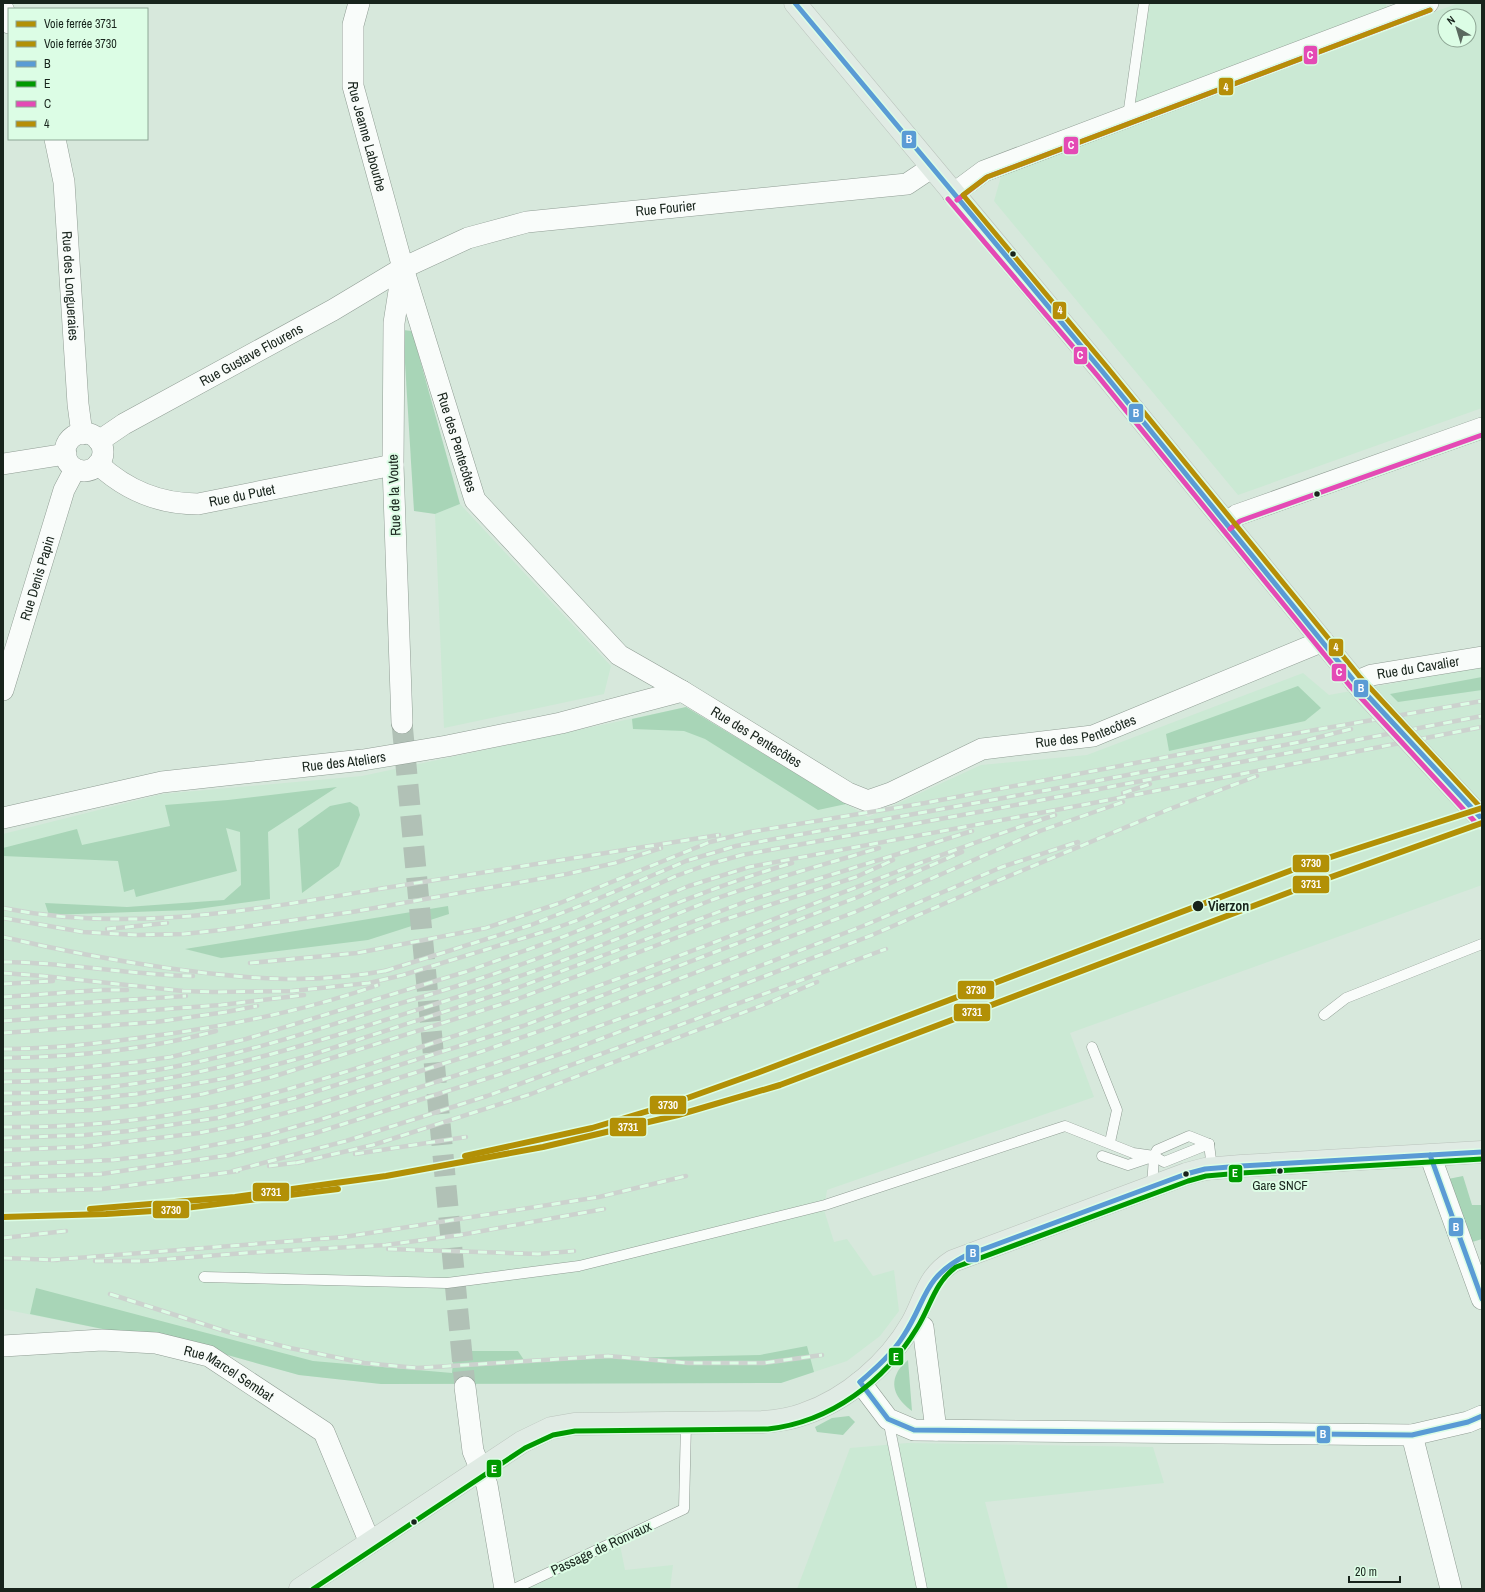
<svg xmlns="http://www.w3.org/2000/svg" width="1485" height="1592" viewBox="0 0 1485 1592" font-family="'Archivo Narrow',sans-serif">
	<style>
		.built { fill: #cbe9d4; fill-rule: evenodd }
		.green { fill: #a8d5b7 }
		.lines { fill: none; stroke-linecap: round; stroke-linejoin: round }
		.street-tunnel { stroke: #b1c1b6; stroke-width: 21; stroke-dasharray: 21 10; stroke-linecap: butt }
		.lane-casing { stroke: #909d94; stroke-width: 11 }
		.street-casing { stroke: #909d94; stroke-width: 22 }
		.primary-casing { stroke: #bac3bc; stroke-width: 23 }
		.lane { stroke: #f9fcfa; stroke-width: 10 }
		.street { stroke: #f9fcfa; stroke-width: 21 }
		.primary { stroke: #e0ebe4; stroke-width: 22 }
		.rail-casing { stroke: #ccd2ce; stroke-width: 4.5 }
		.rail { stroke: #dcfde5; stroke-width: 3; stroke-dasharray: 9; stroke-linecap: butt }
		.primary-bridge-casing { stroke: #bac3bc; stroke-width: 23; stroke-linecap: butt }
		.primary-bridge { stroke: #e0ebe4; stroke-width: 22 }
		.bus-1-casing { stroke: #dcfde5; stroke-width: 8 }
		.bus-2-casing { stroke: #dcfde5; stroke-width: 8 }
		.bus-3-casing { stroke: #dcfde5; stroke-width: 8 }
		.bus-4-casing { stroke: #dcfde5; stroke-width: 8 }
		.bus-1 { stroke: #5a9bd5; stroke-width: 5 }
		.bus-2 { stroke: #090; stroke-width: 5 }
		.bus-3 { stroke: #e44ab5; stroke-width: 5 }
		.bus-4 { stroke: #b68e07; stroke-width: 5 }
		.rail-1-casing { stroke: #dcfde5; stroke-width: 9 }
		.rail-2-casing { stroke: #dcfde5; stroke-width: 9 }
		.rail-1 { stroke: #b29006; stroke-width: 6 }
		.rail-2 { stroke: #b29006; stroke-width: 6 }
		.bus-dot { fill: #18241c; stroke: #dcfde5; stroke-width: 1.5 }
		.labels { text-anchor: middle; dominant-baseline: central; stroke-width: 4; stroke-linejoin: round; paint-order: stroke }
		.bus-label { font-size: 13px; fill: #18241c; stroke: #dcfde5 }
		.street-label { font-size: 14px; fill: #18241c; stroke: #dcfde5 }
		.stop-label { font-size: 14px; font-weight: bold; fill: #18241c; stroke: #dcfde5; text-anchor: start }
		.line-badge { stroke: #dcfde5; stroke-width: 1.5 }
		.badge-label { font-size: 11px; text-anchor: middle; font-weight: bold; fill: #fff }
	</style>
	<rect width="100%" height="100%" fill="#d7e8dc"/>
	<g class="built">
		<path d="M1145,3H1385L1396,26L1459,3H1482V408L1238,495L994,201L1002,173L1128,126ZM1445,16H1469V40H1445Z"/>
		<polygon points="460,504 611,666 604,694 444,728 435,514"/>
		<polygon points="1482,667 1482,885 1070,1033 1094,1097 827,1190 824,1210 834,1242 847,1239 873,1276 894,1270 899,1311 880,1336 847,1361 781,1383 381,1384 299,1375 224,1354 3,1309 3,834 162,794 362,776 686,707 868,817 981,765 1087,755 1303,673 1329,695"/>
		<polygon points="908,1443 1153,1447 1164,1483 985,1502 1008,1589 797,1589 850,1448"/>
		<polygon points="620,1545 625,1570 673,1565 670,1589 527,1589"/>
	</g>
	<g class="green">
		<polygon points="403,330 412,331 460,504 435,514 414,511"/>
		<polygon points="1482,677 1482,690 1398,702 1390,694"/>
		<polygon points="1298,686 1321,708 1305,721 1169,751 1166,734"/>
		<polygon points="686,707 846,804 818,810 705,739 684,731 633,729 632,719"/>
		<polygon points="337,787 268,832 270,899 190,910 49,915 45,903 127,907 224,900 241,885 240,832 226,828 237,871 136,897 134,889 124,892 118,861 3,856 3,848 77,829 82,845 170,826 165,805 228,800"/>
		<polygon points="350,802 358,807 360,815 339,866 302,893 298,829 330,806"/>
		<polygon points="448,906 449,914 368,940 221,958 185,949"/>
		<polygon points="1463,1176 1472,1205 1482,1205 1482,1239 1469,1243 1448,1179"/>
		<polygon points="36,1288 313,1361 452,1373 454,1351 518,1351 524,1360 760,1355 807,1346 814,1372 781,1383 381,1384 299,1375 224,1354 30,1314"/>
		<path d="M908,1360L912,1411C900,1402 889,1389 897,1373C899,1368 904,1364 908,1360Z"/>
		<polygon points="849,1416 855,1422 843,1435 817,1432 815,1427 832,1418"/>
	</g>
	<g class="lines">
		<polyline class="street-tunnel" points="402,723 465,1387"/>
		<defs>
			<g id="lane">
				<polyline points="1128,116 1144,3"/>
				<polyline points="1324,1015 1346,998 1482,944"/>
				<polyline points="1092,1047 1117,1110 1110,1142"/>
				<polyline points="1209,1144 1212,1168"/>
				<polyline points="1102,1156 1128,1165 1152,1157"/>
				<polyline points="1152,1187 1154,1156 1157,1150 1189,1136 1209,1144"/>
				<polyline points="204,1277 447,1283 579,1266 825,1205 1065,1126 1133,1153 1154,1156 1164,1162 1209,1144"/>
				<polyline points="888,1419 922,1589"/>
				<polyline points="514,1589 684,1509 686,1423"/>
			</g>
			<g id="street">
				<path id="s1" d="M359,3L353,25V86L403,268L475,500L619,655L682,691L848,793L868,801L891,793L982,749L1093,736L1323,641"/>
				<polyline points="3,9 9,23"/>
				<path id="s2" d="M55,139L64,182L78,404L82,434"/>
				<polyline points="953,194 984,171 1428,3"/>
				<circle cx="84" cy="452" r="19"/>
				<path id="s3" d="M99,441L124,424L333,310L403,268L468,238L527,222L907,184L931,168"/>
				<polyline points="3,464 66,454"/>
				<path id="s4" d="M98,464C126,490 160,504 198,504L393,465"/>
				<polyline points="1226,523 1237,515 1482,428"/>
				<path id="s5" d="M1355,682L1372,675L1482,657"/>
				<path id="s6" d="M3,690L64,490L75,469"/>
				<polyline points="402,723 393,465 394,323 402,272"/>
				<path id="s7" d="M3,818L162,782L363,760L447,746L561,723L682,691"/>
				<polyline points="1430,1155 1482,1299"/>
				<polyline points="923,1327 936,1430"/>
				<path id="s8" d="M3,1346L102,1340L156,1343L209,1356L324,1432L370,1543"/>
				<polyline points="860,1382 888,1419 914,1430 1412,1435 1468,1422 1482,1416"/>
				<polyline points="465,1387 473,1451 487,1485 505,1589"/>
				<polyline points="1412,1435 1451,1589"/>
			</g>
			<g id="primary">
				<polyline points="795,3 1102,371 1364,692"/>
				<path d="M300,1589L522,1442L551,1428L574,1424L762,1422C777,1421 791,1419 804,1414C848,1399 889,1363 912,1323C926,1298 926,1278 953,1261L1186,1174L1205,1169L1241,1166L1482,1152"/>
			</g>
		</defs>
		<use href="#lane" class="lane-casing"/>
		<use href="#street" class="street-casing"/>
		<use href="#primary" class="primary-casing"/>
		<use href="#lane" class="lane"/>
		<use href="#street" class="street"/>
		<use href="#primary" class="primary"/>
		<defs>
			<g id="rail">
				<polyline points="1123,793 1150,784"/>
				<path d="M3,908C131,934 258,909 385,888C496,870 608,853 719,835"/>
				<polyline points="3,918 83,932 137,935 184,934 221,930 352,912 567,874 615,863 661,848"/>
				<polyline points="107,929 167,923"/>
				<path d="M3,937C59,950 111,960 167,968C247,979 310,985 390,970"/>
				<path d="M3,962C66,962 129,975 193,976"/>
				<polyline points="250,963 357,953 486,928 560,903 710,842 750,832 925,803 1251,741 1482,701"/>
				<polyline points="385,971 531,925 595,900 686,861 736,846 1070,786 1300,742 1351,729"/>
				<polyline points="3,973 43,976 183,991 213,992 292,991 369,983 403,975 553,929 578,920 676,876 709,864 742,855 984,811 1482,716"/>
				<polyline points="3,984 53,981"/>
				<polyline points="3,997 101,990 127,990"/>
				<polyline points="3,1008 186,996"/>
				<polyline points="3,1021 221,1005 304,995"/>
				<polyline points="3,1033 156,1022 226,1012 257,1006"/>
				<path d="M3,1049C61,1049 117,1041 175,1033C246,1022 310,1009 378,985"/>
				<path d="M3,1058C75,1057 146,1050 216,1031"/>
				<polyline points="3,1071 54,1070 135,1062 171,1057 246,1039 465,972 560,938 689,886 749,867 1088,804 1482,727"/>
				<path d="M3,1082C58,1081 114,1078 168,1068C238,1055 307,1033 375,1011C432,994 489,977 544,956C627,924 707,888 792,863"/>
				<path d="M3,1093C127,1095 246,1064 363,1027C432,1005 503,984 572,957C619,939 665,918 712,900C767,880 823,865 879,848"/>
				<polyline points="3,1104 55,1102 136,1094 227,1078 308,1056 517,988 750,900 972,831"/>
				<polyline points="3,1114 93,1110 137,1105 203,1094 272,1077 515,1000 717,922 856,877 893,860"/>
				<path d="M3,1127C78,1128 155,1120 229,1104C297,1089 364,1066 430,1044C532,1011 633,974 733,935C840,894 946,851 1055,815"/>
				<polyline points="3,1138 85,1135 129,1131 218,1118 295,1098 523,1026 858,897 962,852"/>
				<polyline points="3,1150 82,1147 199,1133 240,1125 308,1107 483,1051 568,1021 855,912 1040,831 1123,802"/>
				<polyline points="355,1154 466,1137"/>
				<polyline points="296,1163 373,1145 531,1094 768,1003 817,982"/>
				<polyline points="3,1165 113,1160 177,1152 270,1134 319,1120 522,1054 677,998 863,926 1002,867 1078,842"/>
				<polyline points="269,1166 301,1162"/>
				<polyline points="233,1171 346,1141 487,1096 886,949"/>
				<polyline points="3,1178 101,1174 230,1155 312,1134 498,1075 569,1051 870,936 978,889 1167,810 1257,776"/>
				<polyline points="3,1192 102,1189 238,1171"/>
				<polyline points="3,1238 66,1231"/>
				<polyline points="388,1249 538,1254 574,1251"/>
				<polyline points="3,1258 57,1260"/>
				<polyline points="51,1260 344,1237 599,1197 686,1176"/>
				<polyline points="95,1261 143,1261 245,1253 386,1245 460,1235 604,1209"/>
				<polyline points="110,1294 228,1332 290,1348 364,1363 417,1368 608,1356 688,1363 764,1363 822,1355"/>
			</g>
		</defs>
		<use href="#rail" class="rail-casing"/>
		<use href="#rail" class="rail"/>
		<defs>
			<polyline id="primary-bridge" points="1364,692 1482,819"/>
		</defs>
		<use href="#primary-bridge" class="primary-bridge-casing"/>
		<use href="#primary-bridge" class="primary-bridge"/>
		<defs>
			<g id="bus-1">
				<polyline points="795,3 1102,371 1355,682 1482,819"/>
				<polyline points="1430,1155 1482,1299"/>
				<path d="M860,1382C876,1368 893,1353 904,1335C927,1299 923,1278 965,1256L1186,1174L1205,1169L1241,1166L1482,1152"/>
				<polyline points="860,1382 888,1419 914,1430 1412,1435 1468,1422 1482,1416"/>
			</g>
			<path id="bus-2" d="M313,1589L525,1448L553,1435L575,1431L768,1429C831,1422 885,1381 917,1328C931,1306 934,1283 956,1267L1188,1181L1206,1176L1241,1173L1482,1159"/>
			<g id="bus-3">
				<polyline points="948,199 1097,375 1350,686 1477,824"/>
				<polyline points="957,200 987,177 1430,10"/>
				<polyline points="1230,529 1240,521 1482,435"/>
			</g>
			<polyline id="bus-4" points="1430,10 987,177 963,195 1107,367 1360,677 1482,809"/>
		</defs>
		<use href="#bus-1" class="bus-1-casing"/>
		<use href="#bus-2" class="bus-2-casing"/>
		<use href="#bus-3" class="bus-3-casing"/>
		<use href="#bus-4" class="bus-4-casing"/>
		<use href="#bus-1" class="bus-1"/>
		<use href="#bus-2" class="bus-2"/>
		<use href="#bus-3" class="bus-3"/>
		<use href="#bus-4" class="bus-4"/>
		<defs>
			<polyline id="rail-1" points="90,1209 235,1197 386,1176 543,1147 678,1115 780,1085 1306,886 1482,823"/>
			<g id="rail-2">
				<polyline points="465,1156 592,1128 668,1105 757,1073 1300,867 1482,808"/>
				<polyline points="3,1217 106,1214 169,1210 338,1189"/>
			</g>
		</defs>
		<use href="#rail-1" class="rail-1-casing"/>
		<use href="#rail-2" class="rail-2-casing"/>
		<use href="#rail-1" class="rail-1"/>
		<use href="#rail-2" class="rail-2"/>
	</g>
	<g class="bus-dot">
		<circle cx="1013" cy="254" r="3.5"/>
		<circle cx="1317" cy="494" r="3.5"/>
		<circle cx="1198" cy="906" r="6"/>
		<circle cx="1280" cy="1171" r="3.5"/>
		<circle cx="1186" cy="1174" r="3.5"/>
		<circle cx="414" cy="1522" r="3.5"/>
	</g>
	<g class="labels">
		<g class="bus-label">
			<text x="1280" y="1185">Gare SNCF</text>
		</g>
		<g class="street-label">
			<text stroke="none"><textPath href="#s1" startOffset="136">Rue Jeanne Labourbe</textPath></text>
			<text stroke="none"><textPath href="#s3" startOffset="622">Rue Fourier</textPath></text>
			<text stroke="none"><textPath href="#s2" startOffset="148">Rue des Longueraies</textPath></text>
			<text stroke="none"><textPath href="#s3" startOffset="175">Rue Gustave Flourens</textPath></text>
			<text stroke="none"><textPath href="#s1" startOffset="455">Rue des Pentecôtes</textPath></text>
			<text stroke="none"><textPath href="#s4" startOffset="155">Rue du Putet</textPath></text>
			<text transform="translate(394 495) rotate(-92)">Rue de la Voute</text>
			<text stroke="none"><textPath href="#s6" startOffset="117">Rue Denis Papin</textPath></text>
			<text stroke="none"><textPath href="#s5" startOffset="65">Rue du Cavalier</textPath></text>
			<text stroke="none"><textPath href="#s1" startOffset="1247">Rue des Pentecôtes</textPath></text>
			<text stroke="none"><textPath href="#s1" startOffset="887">Rue des Pentecôtes</textPath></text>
			<text stroke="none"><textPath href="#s7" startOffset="346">Rue des Ateliers</textPath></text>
			<text stroke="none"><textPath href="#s8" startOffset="233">Rue Marcel Sembat</textPath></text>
			<text transform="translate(601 1548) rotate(-25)">Passage de Ronvaux</text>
		</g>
		<g class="stop-label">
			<text x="1208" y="906">Vierzon</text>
		</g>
	</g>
	<g class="line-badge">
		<rect x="1303" y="45" width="15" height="20" rx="4" fill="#e44ab5"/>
		<rect x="1218" y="77" width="16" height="19" rx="4" fill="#b68e07"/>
		<rect x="901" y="130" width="16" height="19" rx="4" fill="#5a9bd5"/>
		<rect x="1063" y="136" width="16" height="19" rx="4" fill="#e44ab5"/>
		<rect x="1052" y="301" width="15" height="19" rx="4" fill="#b68e07"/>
		<rect x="1073" y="346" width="15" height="19" rx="4" fill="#e44ab5"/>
		<rect x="1128" y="403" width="16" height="20" rx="4" fill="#5a9bd5"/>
		<rect x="1328" y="638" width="16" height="19" rx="4" fill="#b68e07"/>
		<rect x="1331" y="663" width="16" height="19" rx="4" fill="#e44ab5"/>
		<rect x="1353" y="679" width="16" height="19" rx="4" fill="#5a9bd5"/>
		<rect x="1292" y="854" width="38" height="19" rx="4" fill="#b29006"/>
		<rect x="1292" y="875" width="38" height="19" rx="4" fill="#b29006"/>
		<rect x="957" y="980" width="38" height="20" rx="4" fill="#b29006"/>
		<rect x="953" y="1003" width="38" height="19" rx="4" fill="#b29006"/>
		<rect x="649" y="1095" width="38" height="20" rx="4" fill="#b29006"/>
		<rect x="609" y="1117" width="38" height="20" rx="4" fill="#b29006"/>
		<rect x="1228" y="1164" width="15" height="19" rx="4" fill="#090"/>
		<rect x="252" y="1182" width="38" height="20" rx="4" fill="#b29006"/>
		<rect x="152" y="1200" width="38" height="19" rx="4" fill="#b29006"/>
		<rect x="1448" y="1217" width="16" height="20" rx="4" fill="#5a9bd5"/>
		<rect x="965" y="1244" width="15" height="19" rx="4" fill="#5a9bd5"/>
		<rect x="888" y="1347" width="16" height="19" rx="4" fill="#090"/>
		<rect x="1316" y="1425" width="15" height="19" rx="4" fill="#5a9bd5"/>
		<rect x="486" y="1459" width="16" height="19" rx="4" fill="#090"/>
	</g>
	<g class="badge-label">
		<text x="1310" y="59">C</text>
		<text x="1226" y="91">4</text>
		<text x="909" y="143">B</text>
		<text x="1071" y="149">C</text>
		<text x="1060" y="314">4</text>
		<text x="1080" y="359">C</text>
		<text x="1136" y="417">B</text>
		<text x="1336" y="651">4</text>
		<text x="1339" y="676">C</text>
		<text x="1361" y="692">B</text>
		<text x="1311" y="867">3730</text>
		<text x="1311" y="888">3731</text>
		<text x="976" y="994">3730</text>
		<text x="972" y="1016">3731</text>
		<text x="668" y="1109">3730</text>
		<text x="628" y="1131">3731</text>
		<text x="1235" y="1177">E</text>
		<text x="271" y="1196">3731</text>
		<text x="171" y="1214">3730</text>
		<text x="1456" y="1231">B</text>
		<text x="973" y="1257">B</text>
		<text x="896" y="1361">E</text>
		<text x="1323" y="1438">B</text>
		<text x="494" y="1473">E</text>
	</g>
	<rect width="1485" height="1592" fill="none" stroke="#18241c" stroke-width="8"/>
	<rect x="8" y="8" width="140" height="132" fill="#dcfde5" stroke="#8ea695"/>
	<rect x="16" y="21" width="20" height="6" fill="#b29006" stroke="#8ea695"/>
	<text x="44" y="28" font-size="12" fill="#18241c">Voie ferrée 3731</text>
	<rect x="16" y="41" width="20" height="6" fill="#b29006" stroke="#8ea695"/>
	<text x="44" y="48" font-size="12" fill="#18241c">Voie ferrée 3730</text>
	<rect x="16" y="61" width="20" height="6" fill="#5a9bd5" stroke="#8ea695"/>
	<text x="44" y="68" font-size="12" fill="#18241c">B</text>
	<rect x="16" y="81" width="20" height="6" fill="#009900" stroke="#8ea695"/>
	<text x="44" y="88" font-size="12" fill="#18241c">E</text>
	<rect x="16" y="101" width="20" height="6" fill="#e44ab5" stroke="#8ea695"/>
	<text x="44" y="108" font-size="12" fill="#18241c">C</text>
	<rect x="16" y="121" width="20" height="6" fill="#b68e07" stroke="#8ea695"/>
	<text x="44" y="128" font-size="12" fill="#18241c">4</text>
	<g transform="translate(1457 28) rotate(322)"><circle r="19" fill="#dcfde5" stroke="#8ea695"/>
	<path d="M0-3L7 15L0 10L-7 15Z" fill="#5b695f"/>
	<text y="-6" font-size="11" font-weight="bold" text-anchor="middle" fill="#18241c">N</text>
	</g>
	<path d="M1349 1576v6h51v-6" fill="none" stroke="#18241c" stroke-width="2"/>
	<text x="1355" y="1576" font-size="12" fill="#18241c" stroke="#dcfde5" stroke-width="3" paint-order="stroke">20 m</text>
</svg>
